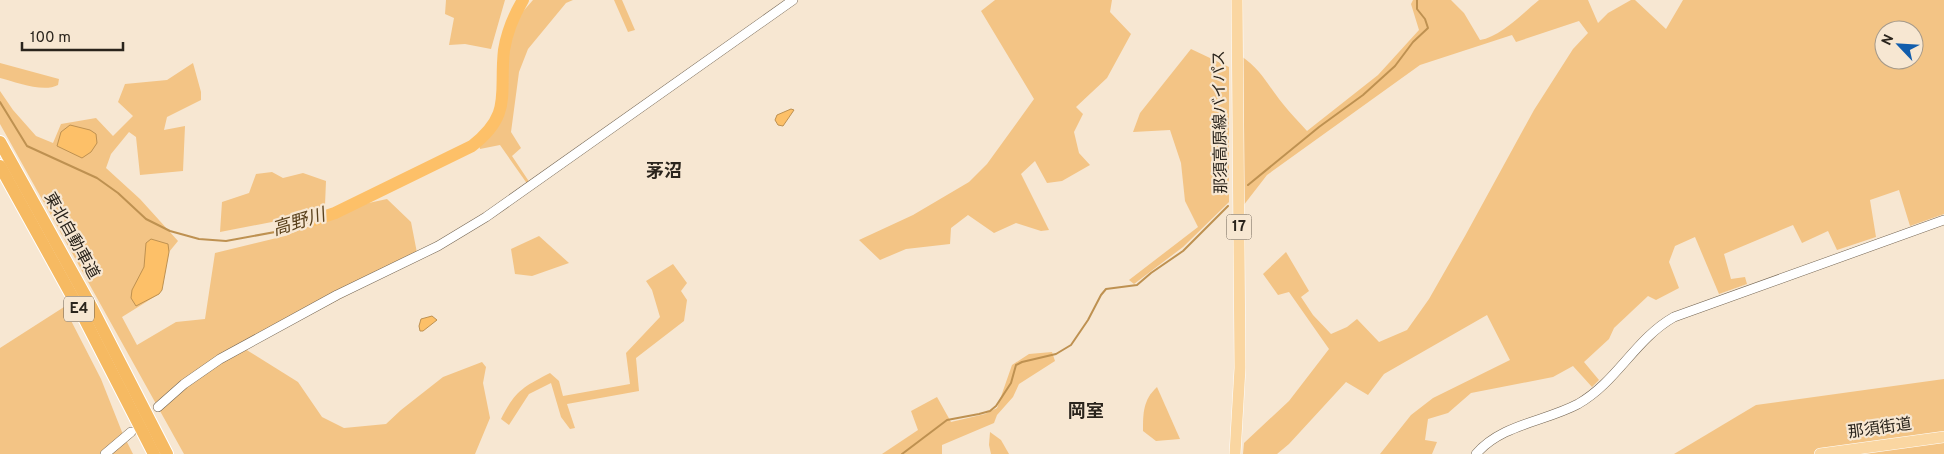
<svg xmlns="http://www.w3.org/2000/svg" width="1944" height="454" viewBox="0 0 1944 454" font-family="Overpass,'Noto Sans JP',sans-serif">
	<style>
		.green { fill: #f3c485; fill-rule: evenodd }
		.water { fill: #fdc068; stroke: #be9151 }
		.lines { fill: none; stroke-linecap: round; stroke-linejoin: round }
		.stream { stroke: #be9151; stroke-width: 2 }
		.river { stroke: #fdc068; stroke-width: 12 }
		.minor-casing { stroke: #736553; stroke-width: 10 }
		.major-casing { stroke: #fff; stroke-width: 12 }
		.highway-casing { stroke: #fff; stroke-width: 14 }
		.minor { stroke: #fff; stroke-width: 9 }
		.major { stroke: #fad6a1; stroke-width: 11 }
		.highway { stroke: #f6ba62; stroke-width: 12 }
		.labels { text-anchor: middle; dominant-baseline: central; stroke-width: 4.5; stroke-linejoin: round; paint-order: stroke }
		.shield { fill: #f7e7d2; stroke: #685e53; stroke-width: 1 }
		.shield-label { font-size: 15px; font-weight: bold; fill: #2a241c }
		.street-label { font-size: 16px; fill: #2a241c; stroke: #f7e7d2 }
		.neighbourhood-label { font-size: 18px; font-weight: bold; fill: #2a241c; stroke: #f7e7d2 }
		.water-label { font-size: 18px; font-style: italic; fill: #5b421d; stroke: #f7e7d2 }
	</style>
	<rect width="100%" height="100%" fill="#f7e7d2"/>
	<g class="green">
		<polygon points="446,0 505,0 491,49 465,44 449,45 454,18 445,14"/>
		<polygon points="533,0 573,0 566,3 528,49 519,72 511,132 521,148 512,156 530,183 528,185 500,145 480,149 479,144 487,138 497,125 508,96 507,54 519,16"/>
		<polygon points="614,0 622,0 635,30 628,32"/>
		<polygon points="995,0 1112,0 1110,12 1131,34 1107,78 1076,107 1083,114 1074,132 1079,153 1090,165 1062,181 1047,183 1035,161 1021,174 1049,230 1041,231 1016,223 994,233 968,215 951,228 950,244 906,249 880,260 859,240 913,215 969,182 987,164 1034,99 981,11"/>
		<path d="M1413,0H1451L1464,13L1480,40C1500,37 1523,13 1539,0H1588L1598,23L1608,13L1631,0H1635L1666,29L1683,0H1944V214L1910,226L1899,190L1870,200L1876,237L1837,250L1828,231L1802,243L1793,225L1724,254L1731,279L1745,277L1747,284L1719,294L1695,237L1675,246L1669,262L1679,288L1656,300L1648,296L1614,328L1609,339L1584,362L1599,380L1592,387L1573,366L1553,377L1471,393L1448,413L1428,419L1425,440L1437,442L1432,454H1380L1411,415L1433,398L1510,360L1487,315L1384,374L1368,395L1346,382L1289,444L1277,454H1243L1244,443L1289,401L1329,349L1289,292L1278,295L1263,274L1286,252L1309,291L1301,297L1313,315L1331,334L1347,327L1357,319L1379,342L1407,330L1429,299L1465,236L1534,110L1573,49L1588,33L1579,21L1516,42L1512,35L1420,65L1267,175L1243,206L1241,56C1261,69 1268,86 1283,104C1290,113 1299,122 1307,131L1378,75L1419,30L1411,4ZM1884,30H1914V60H1884Z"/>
		<polygon points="1191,49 1229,67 1229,202 1183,247 1134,284 1129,280 1198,227 1185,201 1181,163 1170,130 1133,132 1140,113"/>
		<path d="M0,63L59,79L58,85C43,93 16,82 0,78Z"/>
		<polygon points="193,63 201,92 201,100 167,117 164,130 185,126 183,171 140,175 136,137 129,132 111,154 106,168 140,199 178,241 169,252 159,294 122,317 137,345 176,322 205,319 215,253 285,236 364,204 387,199 411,222 418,258 245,349 298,382 322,417 344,428 386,424 401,410 443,377 482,362 486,367 483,383 490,418 475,454 184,454 0,124 0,91 13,110 36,136 53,143 61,124 96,118 113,136 133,116 118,102 125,84 167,80"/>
		<polygon points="272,172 283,178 303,173 326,181 325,205 277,221 220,232 222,202 249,193 256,174"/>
		<polygon points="539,236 569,263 532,276 515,274 511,249"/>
		<path d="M673,264L687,283L681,291L687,300L684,321L636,358L639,391L567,404L575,428L570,429L561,417L551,383L529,394L509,425L501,419C515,391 523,387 550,373L559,381L563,396L630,384L626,353L660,317L652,290L646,281Z"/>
		<polygon points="64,307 101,379 122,432 133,454 0,454 0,348"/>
		<polygon points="1052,352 1055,361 1019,384 1013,397 997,415 994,423 942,445 942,454 882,454 918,430 911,411 937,397 951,422 985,414 997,408 1012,365 1029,354"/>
		<polygon points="1944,379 1944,454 1674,454 1756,405"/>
		<path d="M1157,387L1180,439L1156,441L1143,431C1143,413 1143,400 1157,387Z"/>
		<polygon points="990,432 1001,440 1009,454 991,454 989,445"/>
	</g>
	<g class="water">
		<polygon points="791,109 794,110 783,126 778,125 775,120 777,115"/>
		<polygon points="70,125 90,130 96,134 97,143 91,152 82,158 57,146 61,132"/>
		<polygon points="151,239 168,244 169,252 162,290 159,294 136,306 131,298 132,290 144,267 146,243"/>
		<polygon points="432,316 437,320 423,331 420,331 419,326 421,319"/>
	</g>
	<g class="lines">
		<g class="stream">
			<polyline points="0,102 27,146 97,178 118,193 146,219 170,231 199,239 226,241 286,230 314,220"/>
			<polyline points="1248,185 1319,127 1363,95 1395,66 1413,42 1428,28 1425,19 1417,9 1417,0"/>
			<polyline points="902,454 947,420 979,414 990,411 996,406 1011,383 1016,365 1022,362 1056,354 1071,345 1088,320 1101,295 1106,289 1137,285 1151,273 1183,251 1228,206"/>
		</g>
		<path class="river" d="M314,220L335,213L472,146C513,114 499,94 504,50C507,32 514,15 523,0"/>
		<defs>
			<g id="minor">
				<polyline points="158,407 184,384 220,359 337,295 438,246 486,217 793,0"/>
				<polyline points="105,454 131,432"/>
				<path d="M1476,454C1502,424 1544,422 1578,404C1617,382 1635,339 1674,317L1944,220"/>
			</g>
			<g id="major">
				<polyline points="1235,454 1240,368 1237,0"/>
				<polyline points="1820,454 1944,437"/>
			</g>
			<g id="highway">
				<polyline points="0,142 92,308 167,454"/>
				<polyline points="0,166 83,316 154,454"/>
			</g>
		</defs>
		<use href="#minor" class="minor-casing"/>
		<use href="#major" class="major-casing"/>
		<use href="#highway" class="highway-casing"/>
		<use href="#minor" class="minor"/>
		<use href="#major" class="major"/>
		<use href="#highway" class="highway"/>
	</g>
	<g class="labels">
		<g class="shield">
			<rect x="1226.5" y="214.5" width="25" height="25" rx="4"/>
			<rect x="64" y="296.5" width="30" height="25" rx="4"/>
		</g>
		<g class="shield-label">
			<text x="1239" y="227">17</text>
			<text x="79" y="309">E4</text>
		</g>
		<g class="street-label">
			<text transform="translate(1221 122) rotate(-91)">那須高原線バイパス</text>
			<text transform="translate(71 236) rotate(61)">東北自動車道</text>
			<text transform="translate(1880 429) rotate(-8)">那須街道</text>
		</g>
		<g class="neighbourhood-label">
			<text x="664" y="172">茅沼</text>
			<text x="1086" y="412">岡室</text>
		</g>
		<g class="water-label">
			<text transform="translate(299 223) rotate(-17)">高野川</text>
		</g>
	</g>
	<g transform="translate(1899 45) rotate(295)"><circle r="24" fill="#f7e7d2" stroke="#a59989"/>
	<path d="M0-4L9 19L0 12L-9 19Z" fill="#125dac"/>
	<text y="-8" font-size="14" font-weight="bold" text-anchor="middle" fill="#2a241c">N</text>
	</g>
	<path d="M22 42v8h101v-8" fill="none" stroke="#2a241c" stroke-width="2.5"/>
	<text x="30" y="42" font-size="15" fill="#2a241c" stroke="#f7e7d2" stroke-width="4" paint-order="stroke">100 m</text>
</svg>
